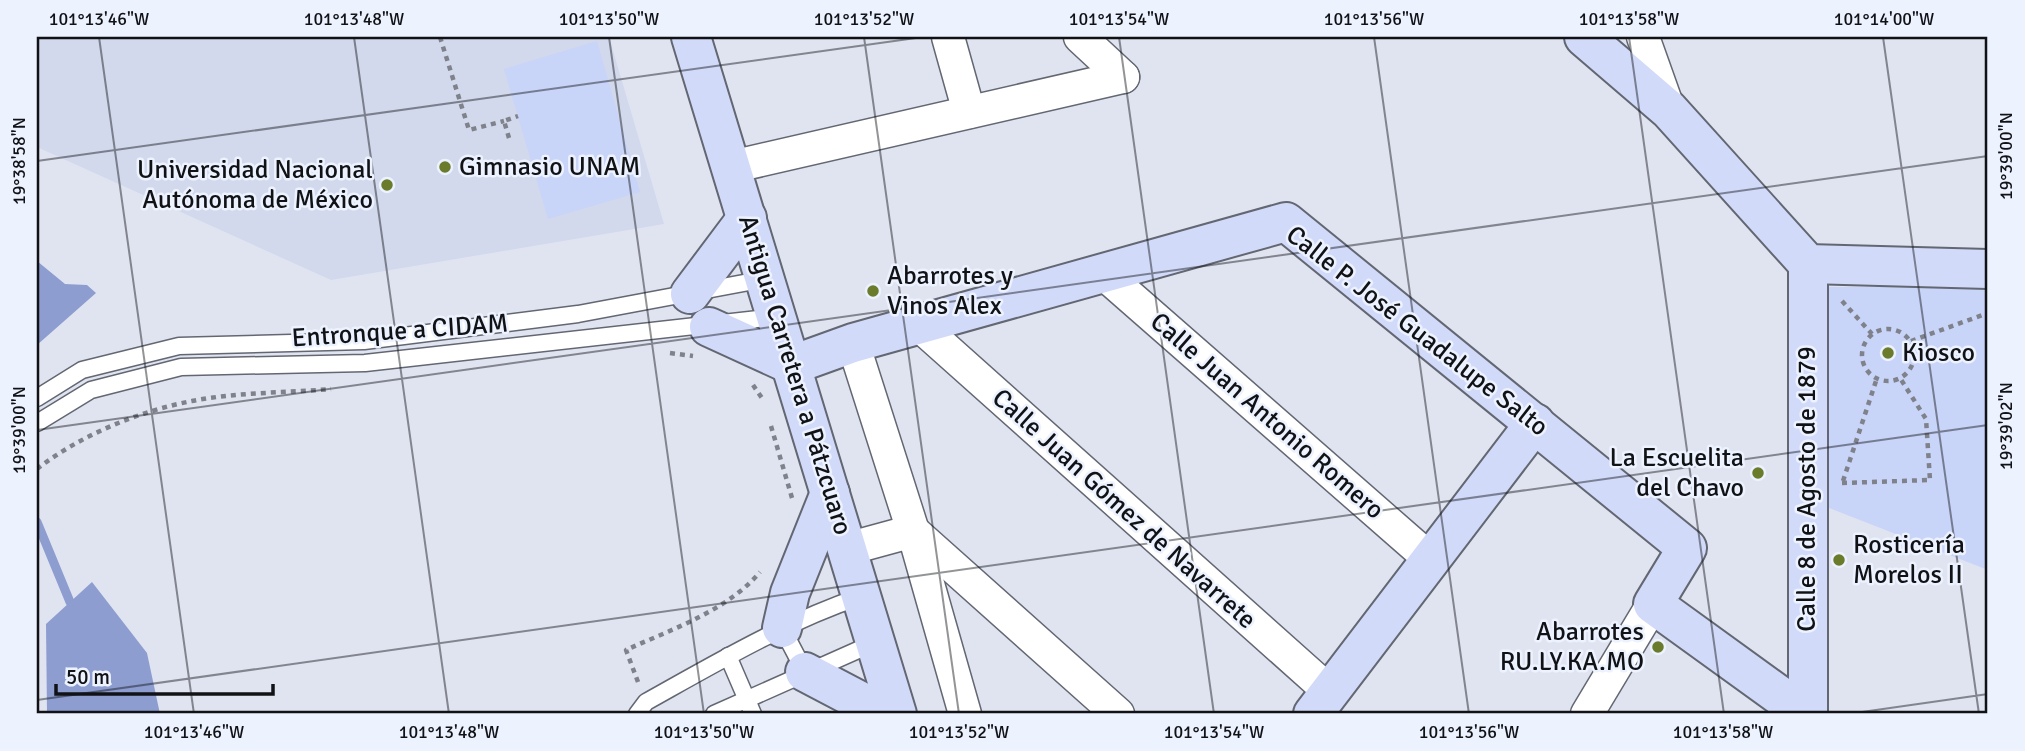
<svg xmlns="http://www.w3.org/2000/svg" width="2025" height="751" viewBox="0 0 2025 751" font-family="Signika,sans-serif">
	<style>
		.built { fill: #d2d9ec }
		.green { fill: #c8d4f8 }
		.water { fill: #8d9dd0 }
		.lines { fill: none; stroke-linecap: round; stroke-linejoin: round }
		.stream { stroke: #8d9dd0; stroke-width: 9 }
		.lane-casing { stroke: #636772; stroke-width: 19 }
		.street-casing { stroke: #636772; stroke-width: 35 }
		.secondary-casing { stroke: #636772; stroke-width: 42 }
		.path { stroke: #7f828a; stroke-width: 4.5; stroke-dasharray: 5 5; stroke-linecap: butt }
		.lane { stroke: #fff; stroke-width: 16 }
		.street { stroke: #fff; stroke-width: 32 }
		.secondary { stroke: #d2dafa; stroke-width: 38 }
		.ticks { fill: none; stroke: #101216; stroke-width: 2; stroke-opacity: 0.45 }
		.poi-dot { fill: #6a7b2b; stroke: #edf2ff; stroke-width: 2.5 }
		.labels { text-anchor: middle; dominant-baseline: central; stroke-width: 5; stroke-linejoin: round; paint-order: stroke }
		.poi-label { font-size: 26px; fill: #101216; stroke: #edf2ff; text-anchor: start }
		.street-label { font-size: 26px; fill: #101216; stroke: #edf2ff }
		.neatline { fill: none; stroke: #101216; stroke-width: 2.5 }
		.ticks-label { font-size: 18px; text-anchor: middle; fill: #101216 }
	</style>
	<rect width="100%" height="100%" fill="#e0e4f1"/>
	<polygon class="built" points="37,37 609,37 664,224 331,280 37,147"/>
	<g class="green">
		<polygon points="597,41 640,192 548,219 504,69"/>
		<polygon points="1827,287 1988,287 1988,570 1824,506"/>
	</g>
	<g class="water">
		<polygon points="37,261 65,284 87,285 96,293 37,345"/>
		<polygon points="92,582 147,653 160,714 47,714 46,624"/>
	</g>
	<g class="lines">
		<polyline class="stream" points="37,522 70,602"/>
		<defs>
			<g id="lane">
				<polyline points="37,398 82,370 179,346 364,341 578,314 765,279"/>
				<polyline points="37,423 91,390 181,367 365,363 775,317"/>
				<polyline points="782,628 805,672"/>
				<polyline points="728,656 753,714"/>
				<path d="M637,714L646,702C716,663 785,622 862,596"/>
				<polyline points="714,714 876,642"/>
			</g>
			<g id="street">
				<polyline points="948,37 969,112"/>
				<polyline points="1080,37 1123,77"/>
				<polyline points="1643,37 1669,110"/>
				<polyline points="731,167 1123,77"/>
				<polyline points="1103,273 1431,560"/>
				<polyline points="919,325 1330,692"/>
				<polyline points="853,343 913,531 965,714"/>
				<polyline points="847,549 913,531 1118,714"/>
				<polyline points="1587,714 1653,604"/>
			</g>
			<g id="secondary">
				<polyline points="691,37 897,714"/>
				<polyline points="1584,37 1669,110 1808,264 1988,269"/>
				<polyline points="690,294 747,218"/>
				<polyline points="709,327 792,365 853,343 1286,222 1687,548 1653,604 1805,714"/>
				<polyline points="782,628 790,593 830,493"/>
				<polyline points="805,672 885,714"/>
				<polyline points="1313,714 1535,423"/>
				<polyline points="1808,714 1808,264"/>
			</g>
		</defs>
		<use href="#lane" class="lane-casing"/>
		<use href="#street" class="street-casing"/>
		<use href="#secondary" class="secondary-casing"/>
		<g class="path">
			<polyline points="440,37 469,130 504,121"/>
			<polyline points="509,138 504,121 518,116"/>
			<polyline points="1842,301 1872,334"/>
			<circle cx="1888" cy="355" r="26"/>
			<polyline points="1911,341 1988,313"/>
			<polyline points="670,353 693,356"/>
			<polyline points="753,385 764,401"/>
			<polyline points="771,426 792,498"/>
			<path d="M37,469C79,436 139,411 192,401C237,392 286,393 331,389"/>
			<polyline points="1843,481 1877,378"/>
			<polyline points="1842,483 1930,480 1926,419 1900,378"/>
			<path d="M638,682L626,650C672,629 727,611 760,572"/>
		</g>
		<use href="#lane" class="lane"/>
		<use href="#street" class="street"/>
		<use href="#secondary" class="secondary"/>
	</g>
	<path class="ticks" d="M99,37L194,714M354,37L449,714M609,37L704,714M864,37L959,714M1119,37L1214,714M1374,37L1469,714M1629,37L1724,714M1883,37L1979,714M37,161L923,37M37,430L1988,156M37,700L1988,425M1848,714L1988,694"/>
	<g class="poi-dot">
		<circle cx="445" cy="167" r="7"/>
		<circle cx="387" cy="185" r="7"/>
		<circle cx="873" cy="291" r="7"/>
		<circle cx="1888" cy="353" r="7"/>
		<circle cx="1758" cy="473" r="7"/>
		<circle cx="1839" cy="560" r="7"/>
		<circle cx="1658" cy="647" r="7"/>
	</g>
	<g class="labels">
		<g class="poi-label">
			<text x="459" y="167">Gimnasio UNAM</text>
			<text x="373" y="170" text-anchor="end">Universidad Nacional<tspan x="373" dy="30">Autónoma de México</tspan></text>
			<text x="887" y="276">Abarrotes y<tspan x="887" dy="30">Vinos Alex</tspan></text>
			<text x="1902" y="353">Kiosco</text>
			<text x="1744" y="458" text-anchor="end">La Escuelita<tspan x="1744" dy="30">del Chavo</tspan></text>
			<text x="1853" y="545">Rosticería<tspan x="1853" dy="30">Morelos II</tspan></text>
			<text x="1644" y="632" text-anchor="end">Abarrotes<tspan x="1644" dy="30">RU.LY.KA.MO</tspan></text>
		</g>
		<g class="street-label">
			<text transform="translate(400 331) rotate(-4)">Entronque a CIDAM</text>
			<text transform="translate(1417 331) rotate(38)">Calle P. José Guadalupe Salto</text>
			<text transform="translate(795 375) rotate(73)">Antigua Carretera a Pátzcuaro</text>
			<text transform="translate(1267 416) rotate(41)">Calle Juan Antonio Romero</text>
			<text transform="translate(1807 489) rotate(-90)">Calle 8 de Agosto de 1879</text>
			<text transform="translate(1124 509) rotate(42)">Calle Juan Gómez de Navarrete</text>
		</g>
	</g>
	<rect width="2025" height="751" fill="none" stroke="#edf2ff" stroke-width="77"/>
	<path d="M56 684v10h217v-10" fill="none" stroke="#101216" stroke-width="3.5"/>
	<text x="66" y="684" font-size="21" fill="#101216" stroke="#edf2ff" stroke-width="5" paint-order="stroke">50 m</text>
	<rect x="38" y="38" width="1948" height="674" class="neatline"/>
	<g class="ticks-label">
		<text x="99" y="25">101°13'46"W</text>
		<text x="354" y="25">101°13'48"W</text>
		<text x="609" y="25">101°13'50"W</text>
		<text x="864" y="25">101°13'52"W</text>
		<text x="1119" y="25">101°13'54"W</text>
		<text x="1374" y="25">101°13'56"W</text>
		<text x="1629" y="25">101°13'58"W</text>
		<text x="1884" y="25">101°14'00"W</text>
		<text transform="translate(2006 156) rotate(-90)" y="6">19°39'00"N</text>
		<text transform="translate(19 161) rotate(-90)" y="6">19°38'58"N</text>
		<text transform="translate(2006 426) rotate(-90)" y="6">19°39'02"N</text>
		<text transform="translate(19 430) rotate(-90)" y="6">19°39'00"N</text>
		<text x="194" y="738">101°13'46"W</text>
		<text x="449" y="738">101°13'48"W</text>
		<text x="704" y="738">101°13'50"W</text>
		<text x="959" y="738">101°13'52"W</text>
		<text x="1214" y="738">101°13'54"W</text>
		<text x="1469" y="738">101°13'56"W</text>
		<text x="1723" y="738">101°13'58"W</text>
	</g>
</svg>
